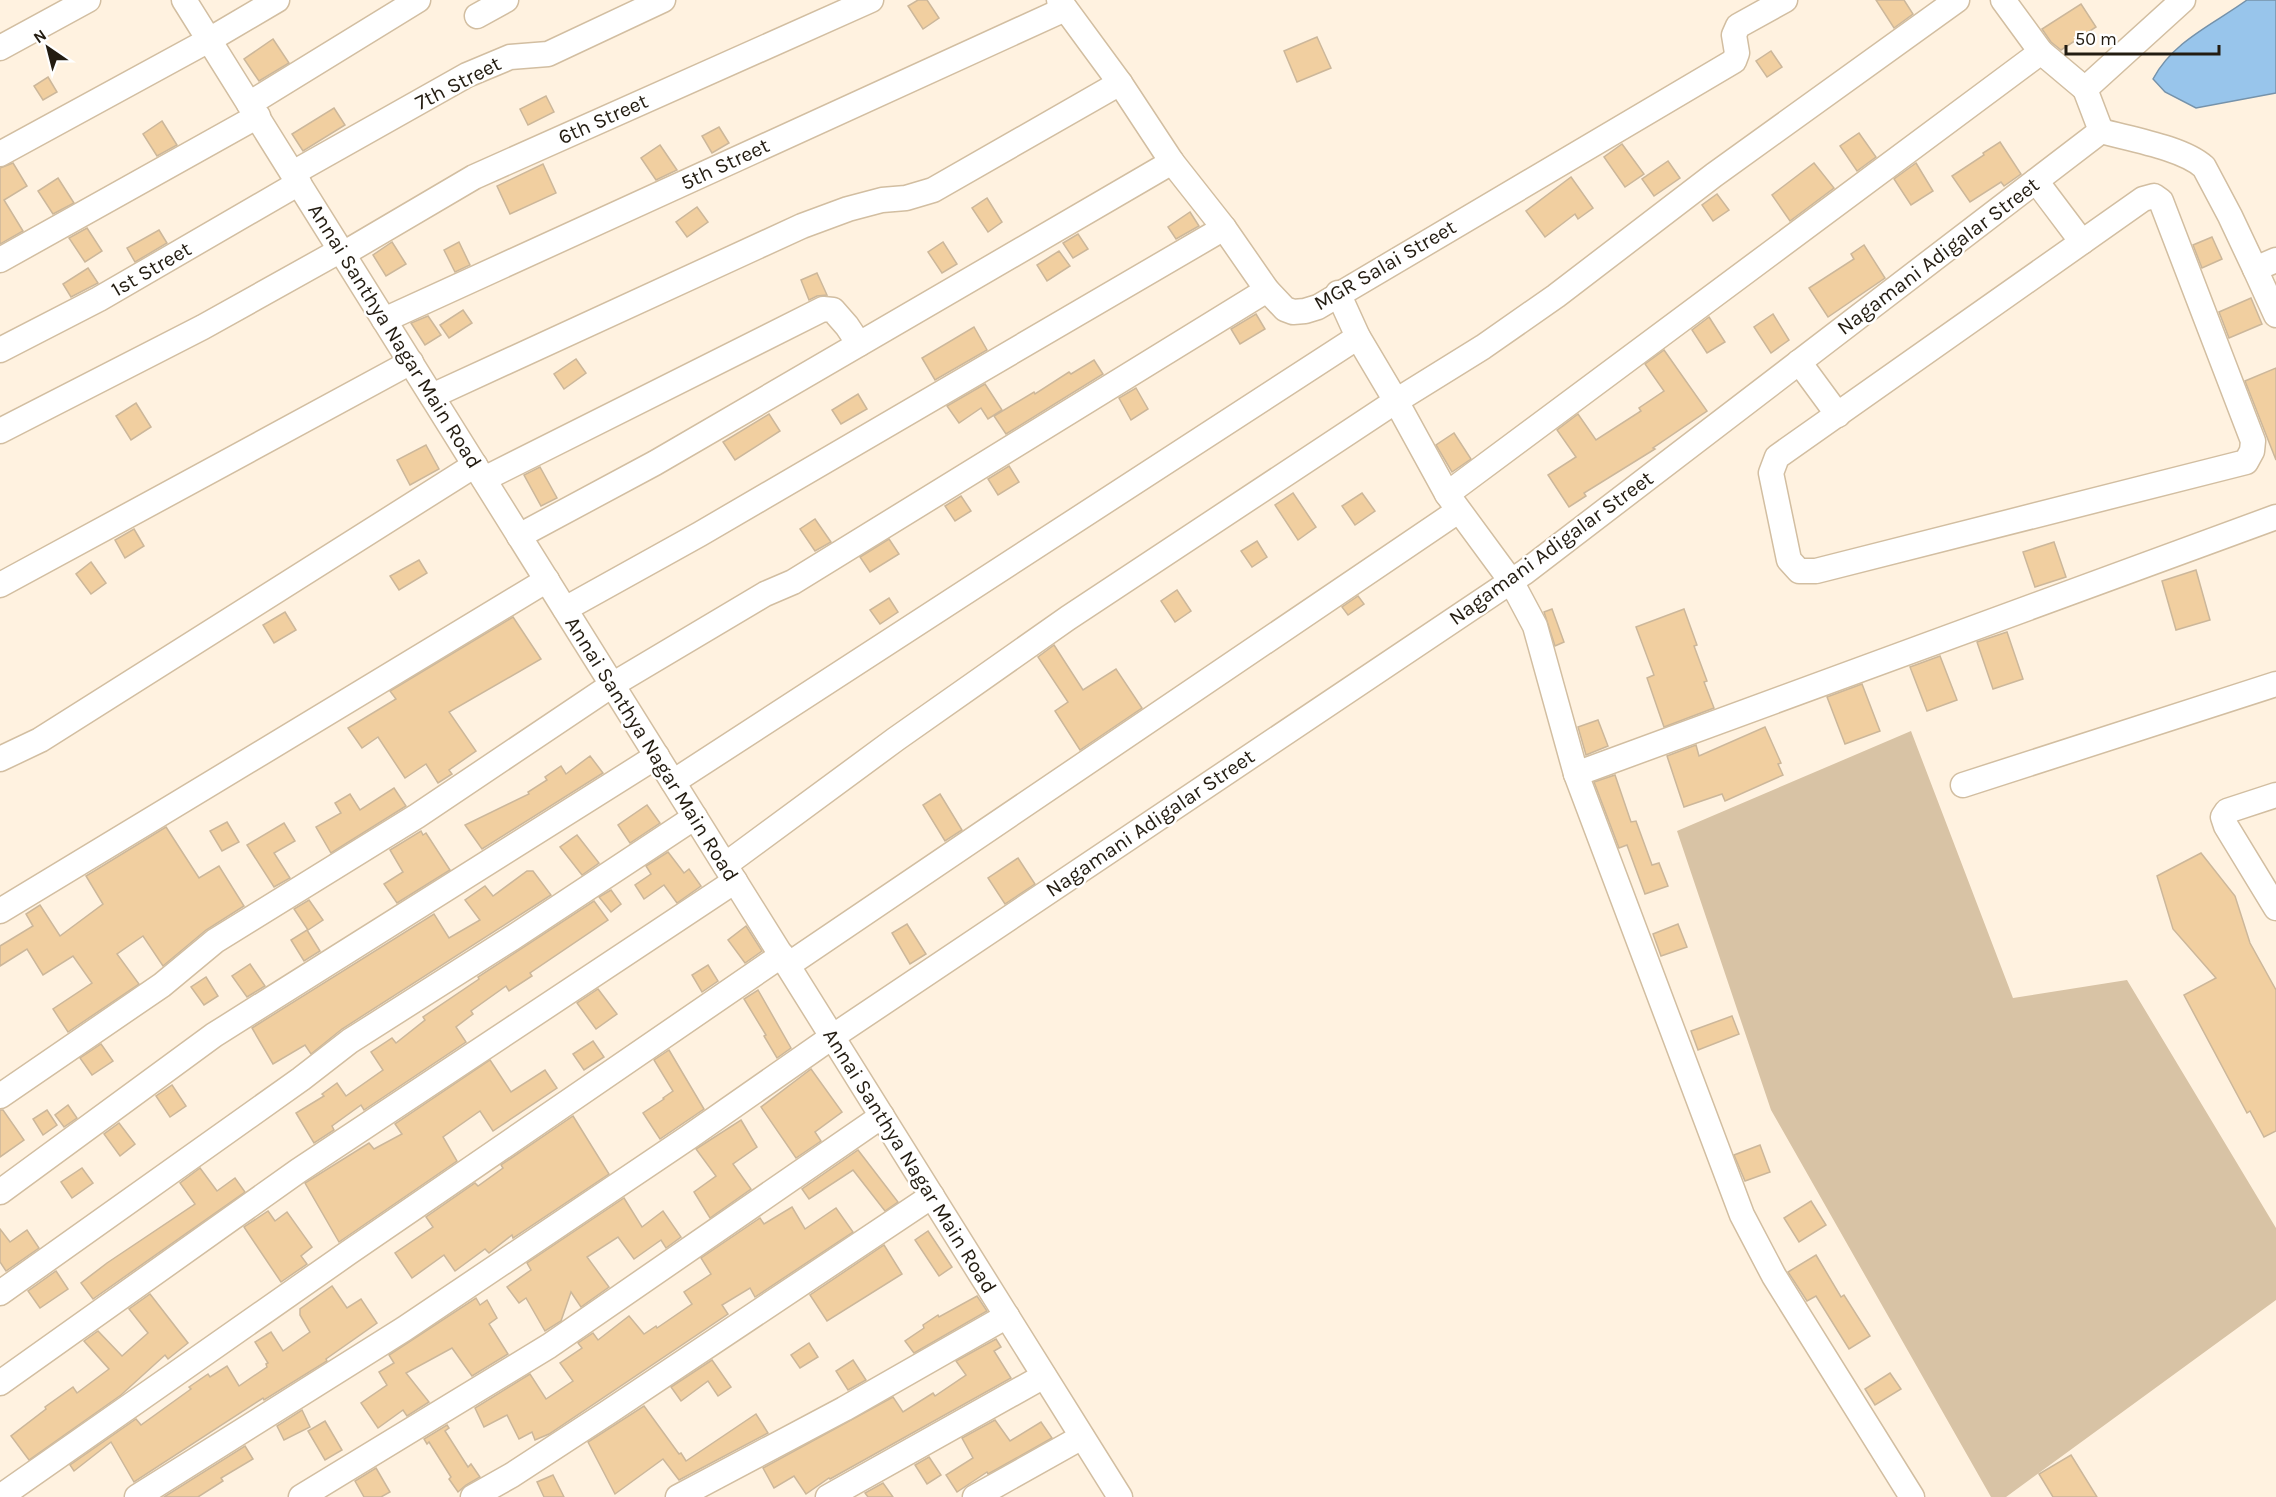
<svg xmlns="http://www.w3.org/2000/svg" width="2276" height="1497" viewBox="0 0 2276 1497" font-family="Karla,sans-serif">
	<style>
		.green { fill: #d8c3a5 }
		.water { fill: #98c5eb; stroke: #7592aa; stroke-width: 1.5 }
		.building { fill: #f1cfa0; stroke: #ccb79a; stroke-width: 1.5 }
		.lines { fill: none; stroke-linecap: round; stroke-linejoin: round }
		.minor-casing { stroke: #d2bea1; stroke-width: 27 }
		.minor { stroke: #fff; stroke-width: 24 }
		.labels { text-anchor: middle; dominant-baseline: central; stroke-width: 5; stroke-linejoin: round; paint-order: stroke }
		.street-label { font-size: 21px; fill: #231c11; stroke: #fff }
	</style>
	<rect width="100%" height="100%" fill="#fff2e0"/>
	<polygon class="green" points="1911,731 2013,998 2127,980 2276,1228 2276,1300 2006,1497 1991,1497 1771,1110 1677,831"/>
	<path class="water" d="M2247,0H2276V93L2196,108L2165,92L2153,79C2173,41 2214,24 2247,0Z"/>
	<g class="building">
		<polygon points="918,0 927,0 939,18 923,29 908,6"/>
		<polygon points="1876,0 1904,0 1913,14 1894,28"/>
		<polygon points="2081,4 2096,27 2061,50 2051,42 2042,29"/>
		<polygon points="1317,37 1331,68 1297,82 1284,51"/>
		<polygon points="273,39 289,63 259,81 244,59"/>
		<polygon points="1771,51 1782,67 1767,77 1756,61"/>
		<polygon points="48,77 57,92 43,100 34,86"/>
		<polygon points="546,96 554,112 528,125 520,109"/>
		<polygon points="334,108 345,125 303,151 292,134"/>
		<polygon points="162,121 177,145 157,156 143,134"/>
		<polygon points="719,127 729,143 712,153 702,136"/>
		<polygon points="1859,133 1876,157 1857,171 1840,146"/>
		<polygon points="2000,142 2021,174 2004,186 2001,182 1970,202 1952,176 1984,155 1983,153"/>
		<polygon points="1622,144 1644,174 1625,187 1604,157"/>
		<polygon points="660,145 677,170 656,180 641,158"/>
		<polygon points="1668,161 1680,178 1654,196 1642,179"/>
		<polygon points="13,163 27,186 4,200 23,231 0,244 0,168"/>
		<polygon points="1814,163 1834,188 1790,221 1772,195"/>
		<polygon points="1916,163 1933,191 1911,205 1894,179"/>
		<polygon points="543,164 556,193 510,214 497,186"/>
		<polygon points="1571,177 1593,208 1578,219 1575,214 1545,237 1526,211"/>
		<polygon points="58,178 74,203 53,214 38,191"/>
		<polygon points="1717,194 1729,210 1713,221 1702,205"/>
		<polygon points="987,198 1002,222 988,232 972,208"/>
		<polygon points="697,207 708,222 687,237 676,222"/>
		<polygon points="1190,212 1199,226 1176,239 1168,227"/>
		<polygon points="87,228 102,251 85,262 69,238"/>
		<polygon points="159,230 167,243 135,262 127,248"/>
		<polygon points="1078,234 1088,249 1073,258 1063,243"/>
		<polygon points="2212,237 2222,259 2202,268 2193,245"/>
		<polygon points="392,242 406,264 386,276 373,255"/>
		<polygon points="459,242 470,265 455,272 444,250"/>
		<polygon points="943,242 957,264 942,273 928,252"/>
		<polygon points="1864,245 1885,278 1828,317 1809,288 1854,259 1851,254"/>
		<polygon points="1059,251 1070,266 1047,281 1037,265"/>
		<polygon points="88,268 98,283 71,297 63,284"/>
		<polygon points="817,273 827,295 817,296 809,300 801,280"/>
		<polygon points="2251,298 2262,324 2229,338 2219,312"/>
		<polygon points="463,310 472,323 449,338 440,325"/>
		<polygon points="1256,314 1265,329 1240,344 1231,329"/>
		<polygon points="1773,314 1789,340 1771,353 1754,327"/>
		<polygon points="428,316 441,335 425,345 411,323"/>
		<polygon points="1709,317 1725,342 1707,353 1692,330"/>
		<polygon points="974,327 987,350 935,380 922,358"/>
		<polygon points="1664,350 1707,411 1653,448 1655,449 1584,493 1586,496 1569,507 1548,475 1576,457 1557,430 1578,414 1596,440 1641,411 1639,408 1664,391 1645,364"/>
		<polygon points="576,359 586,373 564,389 554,374"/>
		<polygon points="1094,360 1103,374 1006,434 994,416 1034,392 1035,394 1069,372 1071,374"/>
		<polygon points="2276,368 2276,460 2245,381"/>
		<polygon points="985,384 1002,410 988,419 981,408 959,423 947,406"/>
		<polygon points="1136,388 1148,409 1131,420 1119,398"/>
		<polygon points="858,394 867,409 841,424 832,410"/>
		<polygon points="136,403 151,427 131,440 116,416"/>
		<polygon points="769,414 780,431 735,460 723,442"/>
		<polygon points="1454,433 1471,459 1452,472 1436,445"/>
		<polygon points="426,445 439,469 410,485 397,460"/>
		<polygon points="1009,466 1019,482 998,495 988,479"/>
		<polygon points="540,467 557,498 541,506 524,475"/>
		<polygon points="1293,493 1316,527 1298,540 1275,505"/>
		<polygon points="1362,493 1375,511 1355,525 1342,506"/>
		<polygon points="961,496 971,511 955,521 945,506"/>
		<polygon points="815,519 831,542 815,551 800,529"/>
		<polygon points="134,529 144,546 125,558 115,540"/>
		<polygon points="889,539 899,554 870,572 860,557"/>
		<polygon points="1257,541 1267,557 1252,567 1241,551"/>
		<polygon points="2054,542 2066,577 2035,587 2023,552"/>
		<polygon points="419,560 427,573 399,590 390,576"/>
		<polygon points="91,562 106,583 91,594 76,574"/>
		<polygon points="2196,570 2210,620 2176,630 2162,581"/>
		<polygon points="1177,590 1191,611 1175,622 1161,601"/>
		<polygon points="1358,596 1364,604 1348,615 1342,607"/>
		<polygon points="889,598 898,612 880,624 870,610"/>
		<polygon points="1552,609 1564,642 1555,646 1544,612"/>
		<polygon points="1684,609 1697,645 1694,646 1707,681 1704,682 1714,708 1664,727 1647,678 1654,675 1636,627"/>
		<polygon points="285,612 296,630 274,643 263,625"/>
		<polygon points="513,617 541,659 449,712 476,751 449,770 452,774 438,783 426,764 405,778 378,737 362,748 348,728 396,699 390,691"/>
		<polygon points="2007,632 2023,679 1993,689 1977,642"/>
		<polygon points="1054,645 1083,690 1116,669 1142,708 1080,750 1055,711 1068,702 1038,657"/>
		<polygon points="1940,656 1957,700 1927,711 1910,667"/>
		<polygon points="1862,684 1880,731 1845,744 1827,697"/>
		<polygon points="1598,720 1608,746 1586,755 1578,727"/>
		<polygon points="1765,727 1781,763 1778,764 1783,775 1725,801 1722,794 1684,807 1667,756 1696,745 1699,756"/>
		<polygon points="590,756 603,773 482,849 465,825 529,794 528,792 547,780 545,777 561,766 566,774"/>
		<polygon points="1615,775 1631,822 1636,821 1652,865 1659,863 1668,886 1645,894 1627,845 1619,848 1594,782"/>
		<polygon points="394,788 406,806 331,853 316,827 341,813 335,803 350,794 360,810"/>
		<polygon points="940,794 962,830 945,841 923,805"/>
		<polygon points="647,805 660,823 630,843 618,825"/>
		<polygon points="227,822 239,842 222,851 210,831"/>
		<polygon points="284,823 295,841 274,853 290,878 274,887 247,845"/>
		<polygon points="166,827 199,878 219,866 244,906 206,930 163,966 143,936 117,954 139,984 68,1032 53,1009 92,983 73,956 43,975 27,949 0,966 0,946 33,926 26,914 40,905 60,936 103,904 86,876"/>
		<polygon points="421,831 423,835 426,833 450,870 397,903 384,884 403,872 390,850"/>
		<polygon points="577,835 599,863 582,875 560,847"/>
		<polygon points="668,852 684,873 689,869 701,886 677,903 664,885 644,899 635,885 651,874 646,866"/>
		<polygon points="2201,853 2235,896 2250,943 2276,990 2276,1131 2264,1137 2250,1111 2247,1113 2184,995 2216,978 2173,929 2157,876"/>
		<polygon points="1018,858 1035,884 1005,904 988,878"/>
		<polygon points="527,871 533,871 551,895 342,1029 311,1054 305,1045 273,1064 252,1028 434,914 449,938 480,920 465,900 485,886 493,896"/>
		<polygon points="611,890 621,904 611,912 599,897"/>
		<polygon points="309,900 323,920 308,930 294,909"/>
		<polygon points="594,901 608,920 530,973 532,976 509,991 506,986 471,1011 473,1014 456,1027 466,1042 364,1110 361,1105 332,1126 334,1130 314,1143 296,1113 324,1096 322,1094 337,1083 346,1096 383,1070 371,1052 392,1038 396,1043 425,1020 423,1017 479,979 478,977"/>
		<polygon points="907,924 926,954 910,964 892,933"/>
		<polygon points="1678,924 1687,947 1661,956 1653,934"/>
		<polygon points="746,926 762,951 745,963 728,940"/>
		<polygon points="307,930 320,951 304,961 291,940"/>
		<polygon points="250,964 265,986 247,997 232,976"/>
		<polygon points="708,965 718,981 702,992 692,975"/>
		<polygon points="206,977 218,996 204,1005 191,987"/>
		<polygon points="598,989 617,1014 596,1029 577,1003"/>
		<polygon points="758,990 791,1048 777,1058 764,1036 766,1035 744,999"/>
		<polygon points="1732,1016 1739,1034 1698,1050 1691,1031"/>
		<polygon points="593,1041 604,1057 584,1070 573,1054"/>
		<polygon points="101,1044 113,1061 92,1075 80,1058"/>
		<polygon points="669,1050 704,1109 660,1139 643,1113 664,1099 663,1098 673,1091 654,1060"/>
		<polygon points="490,1060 511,1092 545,1070 557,1088 493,1131 480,1111 443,1137 457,1161 339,1242 305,1183 369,1143 374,1149 402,1134 395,1124"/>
		<polygon points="811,1069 842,1112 815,1132 821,1141 796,1158 761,1107"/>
		<polygon points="172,1085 186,1106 170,1117 156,1096"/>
		<polygon points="68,1105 77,1118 64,1127 55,1115"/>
		<polygon points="0,1110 3,1110 24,1140 0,1157"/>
		<polygon points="47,1110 57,1125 43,1135 33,1119"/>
		<polygon points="573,1116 609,1174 513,1238 512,1235 489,1253 485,1249 455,1271 444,1255 412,1278 395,1253 433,1227 426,1217 475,1183 478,1186 503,1168 501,1165"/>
		<polygon points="741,1120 757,1147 733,1164 751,1189 710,1218 694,1192 716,1176 696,1149"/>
		<polygon points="119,1123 135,1144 120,1156 104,1134"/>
		<polygon points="1760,1145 1770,1172 1745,1181 1734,1155"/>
		<polygon points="858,1150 898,1202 885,1211 853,1170 809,1199 802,1189"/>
		<polygon points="82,1168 93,1183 72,1198 61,1182"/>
		<polygon points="200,1168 217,1191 235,1178 245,1192 93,1299 81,1283 107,1263 195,1204 180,1183"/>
		<polygon points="624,1198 642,1227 663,1211 681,1237 666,1248 661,1240 634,1259 618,1237 587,1257 609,1287 581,1307 571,1292 561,1321 545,1331 526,1298 519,1303 507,1287 531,1270 527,1263"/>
		<polygon points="1811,1201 1826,1225 1799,1242 1784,1218"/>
		<polygon points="792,1207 805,1229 836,1208 853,1232 755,1297 750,1288 722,1305 728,1314 549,1434 535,1440 532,1432 519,1439 507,1415 484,1427 475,1408 530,1374 546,1399 573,1381 560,1363 582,1348 578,1343 593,1333 598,1340 629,1316 644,1334 656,1326 657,1328 692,1304 684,1292 711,1274 701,1258 760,1218 764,1224"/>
		<polygon points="268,1211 275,1221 287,1212 312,1247 301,1256 307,1264 281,1282 244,1227"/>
		<polygon points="0,1229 10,1242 27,1230 39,1248 6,1271 0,1262"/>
		<polygon points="928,1231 952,1267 939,1276 915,1240"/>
		<polygon points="884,1245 902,1274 827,1321 810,1295"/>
		<polygon points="1816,1255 1841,1297 1844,1295 1870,1336 1849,1349 1816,1296 1807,1301 1788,1272"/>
		<polygon points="56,1271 68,1289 40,1308 28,1291"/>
		<polygon points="332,1286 347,1308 361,1299 377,1323 326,1359 327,1361 264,1400 263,1398 134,1482 111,1442 74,1471 70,1465 136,1419 141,1425 191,1389 189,1387 208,1374 210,1377 227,1366 239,1386 267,1367 266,1364 268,1363 255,1342 271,1332 283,1351 310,1332 300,1315 300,1309"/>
		<polygon points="150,1294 188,1343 168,1359 165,1355 121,1395 29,1460 11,1436 46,1409 45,1407 73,1387 77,1393 109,1369 84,1341 98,1331 122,1356 148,1333 129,1309"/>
		<polygon points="977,1296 987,1311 914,1353 905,1341 924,1328 923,1325 938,1315 939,1317"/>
		<polygon points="476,1298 480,1305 487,1300 497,1318 489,1324 508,1354 472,1376 452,1348 406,1373 429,1402 407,1416 403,1410 378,1428 361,1403 387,1385 379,1372 394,1363 389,1355"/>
		<polygon points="996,1339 1001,1347 994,1351 1011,1378 830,1479 829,1478 806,1494 794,1476 774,1488 763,1468 893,1397 903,1412 933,1393 935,1396 966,1375 956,1361"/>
		<polygon points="809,1343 818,1357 800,1368 791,1355"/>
		<polygon points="712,1360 731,1387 718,1396 708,1381 681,1401 671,1387"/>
		<polygon points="853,1360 866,1380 848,1390 836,1371"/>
		<polygon points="1890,1373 1901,1389 1875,1405 1865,1389"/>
		<polygon points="644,1406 679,1454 681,1453 686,1461 756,1414 768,1433 679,1480 663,1459 615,1494 588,1442"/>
		<polygon points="302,1410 310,1427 284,1440 277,1426"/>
		<polygon points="995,1420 1010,1441 1041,1422 1052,1438 988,1474 987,1472 957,1492 946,1475 973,1458 962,1438"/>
		<polygon points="325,1421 342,1450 325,1460 308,1431"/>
		<polygon points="447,1425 449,1428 445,1431 468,1467 471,1464 480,1477 466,1485 458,1492 449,1479 451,1477 429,1442 427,1444 424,1439"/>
		<polygon points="245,1446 253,1459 221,1478 223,1481 198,1497 164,1497"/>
		<polygon points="2071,1455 2097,1497 2053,1497 2039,1474"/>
		<polygon points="929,1457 941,1475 927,1484 915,1465"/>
		<polygon points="376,1468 390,1492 381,1497 364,1497 355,1481"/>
		<polygon points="553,1475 564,1497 544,1497 537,1482"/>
		<polygon points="883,1483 893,1497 868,1497 865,1493"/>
	</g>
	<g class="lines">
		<defs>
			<g id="minor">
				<polyline points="184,0 1120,1497"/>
				<polyline points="1059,0 1120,83 1172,162 1224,228 1267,290 1285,309 1293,312 1305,311 1318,307 1734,61 1737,53 1734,35 1738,26 1785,0"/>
				<polyline points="2003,0 2041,52"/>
				<polyline points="477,16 506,0"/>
				<polyline points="0,48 88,0"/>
				<polyline points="249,104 418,0"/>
				<path d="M2101,131C2130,139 2183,148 2204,167L2230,216L2255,269L2276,260"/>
				<polyline points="0,154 209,40 277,0"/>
				<polyline points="293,173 467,75 510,57 548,54 663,0"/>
				<polyline points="2036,181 2082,242"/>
				<polygon points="2154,196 2161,201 2253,441 2252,451 2246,462 1816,571 1799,571 1789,560 1771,473 1777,457 2143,199"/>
				<polyline points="343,254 474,177 871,0"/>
				<polyline points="0,260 258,116"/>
				<polyline points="2255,269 2276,315"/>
				<polyline points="1338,293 1358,337 1396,401 1447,494 1511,581 1535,626 1576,774 1742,1215 1774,1276 1912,1497"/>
				<polyline points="384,320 1065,9"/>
				<polyline points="0,350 99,299 299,183"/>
				<polyline points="1799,362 1838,415"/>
				<polyline points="432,396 802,226 848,209 882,200 906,198 933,190 1120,83"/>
				<polyline points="0,431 203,327 341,250"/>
				<polyline points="484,479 823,309 833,310 847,326 859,344"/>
				<polyline points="1447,494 2041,52 2085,89"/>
				<polyline points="519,536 655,463 1172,162"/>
				<polyline points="0,585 411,362"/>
				<polyline points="565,609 700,534 1224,228"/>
				<polyline points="0,759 40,740 475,465"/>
				<polyline points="1576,774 2276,517"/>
				<path d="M673,782C901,633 1129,484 1358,337"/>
				<polyline points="1963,785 2276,684"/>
				<polyline points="2276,795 2227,811 2223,817 2226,826 2276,908"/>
				<polyline points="725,865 896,739 1068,618 1396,401 1483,347 1556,296 1714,175 1957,0"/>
				<polyline points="0,911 547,580"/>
				<polyline points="788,965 1458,511"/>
				<polyline points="0,1096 162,985 215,941 417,816 612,685 765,594 793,582 1267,290"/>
				<polyline points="0,1192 214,1035 657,756"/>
				<polyline points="0,1293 301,1079 350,1041 512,938 695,817"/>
				<polyline points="0,1383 298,1171 735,881"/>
				<polyline points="0,1497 348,1253 782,955"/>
				<polyline points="137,1497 404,1329 689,1137 832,1037 1525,572 2101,131 2085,89 2183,0"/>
				<polyline points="301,1497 549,1346 882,1116"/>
				<polyline points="473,1497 512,1475 607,1413 932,1196"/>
				<polyline points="678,1497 844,1409 1007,1316"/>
				<polyline points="828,1497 1044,1376"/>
				<polyline points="975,1497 1082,1437"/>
			</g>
		</defs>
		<use href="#minor" class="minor-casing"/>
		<use href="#minor" class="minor"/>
	</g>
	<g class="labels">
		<g class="street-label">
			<text transform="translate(458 83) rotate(-27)">7th Street</text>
			<text transform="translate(603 119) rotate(-24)">6th Street</text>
			<text transform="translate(725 164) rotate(-25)">5th Street</text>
			<text transform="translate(1938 256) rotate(-37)">Nagamani Adigalar Street</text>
			<text transform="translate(1385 265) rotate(-30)">MGR Salai Street</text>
			<text transform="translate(151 269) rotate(-30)">1st Street</text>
			<text transform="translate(395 336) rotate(58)">Annai Santhya Nagar Main Road</text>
			<text transform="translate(1551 548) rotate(-36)">Nagamani Adigalar Street</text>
			<text transform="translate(652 749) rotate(58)">Annai Santhya Nagar Main Road</text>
			<text transform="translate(1150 823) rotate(-34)">Nagamani Adigalar Street</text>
			<text transform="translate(910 1161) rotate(58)">Annai Santhya Nagar Main Road</text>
		</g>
	</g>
	<g transform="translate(48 48) rotate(325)" stroke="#ffffff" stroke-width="4.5" paint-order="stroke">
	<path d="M0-4.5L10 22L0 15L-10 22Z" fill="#231c11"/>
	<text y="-9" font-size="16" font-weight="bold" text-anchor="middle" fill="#231c11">N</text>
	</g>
	<path d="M2066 45v9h153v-9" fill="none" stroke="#231c11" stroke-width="3"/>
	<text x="2075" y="45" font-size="18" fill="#231c11" stroke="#ffffff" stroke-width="4.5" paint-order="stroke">50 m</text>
</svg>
